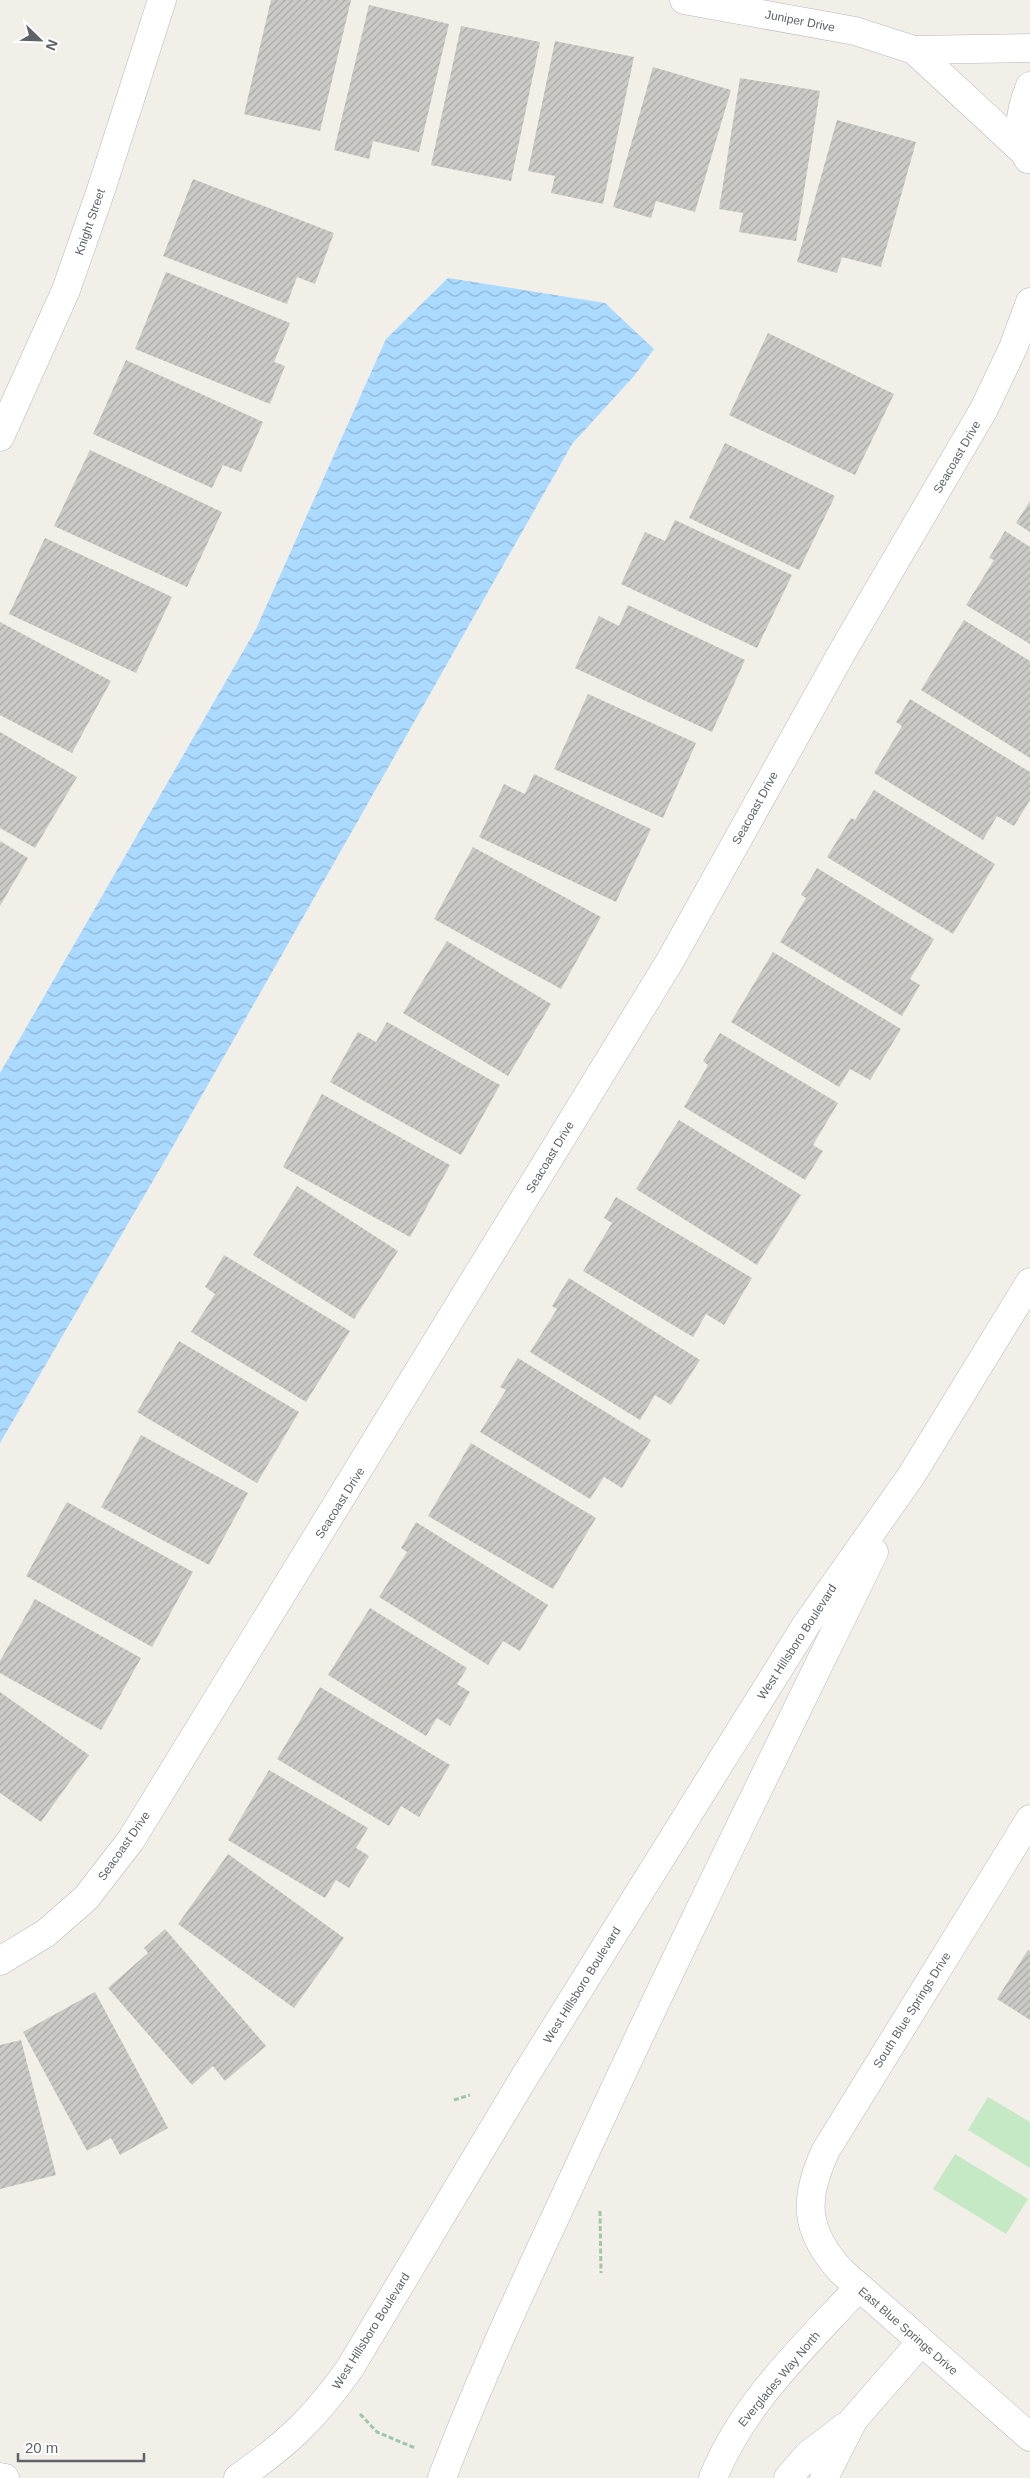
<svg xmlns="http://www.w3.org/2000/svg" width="1030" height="2478" viewBox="0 0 1030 2478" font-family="Helvetica,sans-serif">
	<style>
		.pitch { fill: #c5e8c5 }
		.water { fill: url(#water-waves) }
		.building { fill: url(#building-hatch) }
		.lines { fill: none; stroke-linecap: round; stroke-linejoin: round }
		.minor-casing { stroke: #b5b8bc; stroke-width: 29 }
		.path { stroke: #9cc7a9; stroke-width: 3; stroke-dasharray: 5 2.5; stroke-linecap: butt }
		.minor { stroke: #fff; stroke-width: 28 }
		.labels { text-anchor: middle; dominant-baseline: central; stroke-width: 4; stroke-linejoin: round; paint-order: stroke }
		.street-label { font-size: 12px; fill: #5f6368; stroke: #fff }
	</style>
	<defs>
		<pattern id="water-waves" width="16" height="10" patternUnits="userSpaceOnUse" patternTransform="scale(1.25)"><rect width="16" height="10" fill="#aadaff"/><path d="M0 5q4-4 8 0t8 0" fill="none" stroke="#8eb4d2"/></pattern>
		<pattern id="building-hatch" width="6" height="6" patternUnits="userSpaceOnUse" patternTransform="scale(1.25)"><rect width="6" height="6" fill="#cccac5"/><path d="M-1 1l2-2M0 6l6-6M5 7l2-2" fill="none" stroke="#a9a8a4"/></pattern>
	</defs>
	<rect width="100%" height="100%" fill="#f1efe8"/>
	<g class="pitch">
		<polygon points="988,2097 1030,2122 1030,2168 968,2130"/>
		<polygon points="955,2154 1028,2199 1006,2234 933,2189"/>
	</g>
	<polygon class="water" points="448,278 605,303 654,349 634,376 572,444 168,1155 0,1443 0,1073 256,629 386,339"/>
	<g class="building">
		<polygon points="271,0 351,0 320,131 244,114"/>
		<polygon points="369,5 449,24 419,152 373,141 369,159 334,150"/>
		<polygon points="461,26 540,42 511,181 431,165"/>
		<polygon points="555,41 634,57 603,204 551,193 555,176 528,171"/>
		<polygon points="653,67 731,90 695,212 656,201 651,218 613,207"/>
		<polygon points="740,78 820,91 796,241 739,232 743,213 719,209"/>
		<polygon points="837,120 916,142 881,267 842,257 837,273 797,262"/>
		<polygon points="193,179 334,233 315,284 297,277 287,304 163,256"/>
		<polygon points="166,272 290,323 274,362 285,366 270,404 135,349"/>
		<polygon points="768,333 894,394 855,475 729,415"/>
		<polygon points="126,360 263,422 241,472 223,465 212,488 93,434"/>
		<polygon points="725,443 835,496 799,570 689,518"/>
		<polygon points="90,450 222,512 187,587 54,526"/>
		<polygon points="1030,501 1030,532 1016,523"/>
		<polygon points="675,520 792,575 757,648 621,584 645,532 665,541"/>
		<polygon points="1005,531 1030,547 1030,644 966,605 994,560 989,558"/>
		<polygon points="45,538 172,597 136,673 9,614"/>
		<polygon points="628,605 745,660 712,732 575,668 599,616 619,626"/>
		<polygon points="964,620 1030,661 1030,758 921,690"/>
		<polygon points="0,622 111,681 72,753 0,715"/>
		<polygon points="588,694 696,743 663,818 554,769"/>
		<polygon points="910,699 1030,772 1030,800 1014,826 997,816 983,840 874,773 902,726 896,722"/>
		<polygon points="0,732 77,777 35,848 0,828"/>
		<polygon points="534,774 651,829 616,902 479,837 504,784 525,794"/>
		<polygon points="874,790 995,864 953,934 827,857 851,818 855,820"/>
		<polygon points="0,841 28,858 0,906"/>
		<polygon points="473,847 601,917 561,989 434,919"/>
		<polygon points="817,868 934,939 910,979 920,985 902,1016 780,942 806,898 801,895"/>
		<polygon points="447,941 551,1004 508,1076 403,1013"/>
		<polygon points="773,952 901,1029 870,1080 850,1069 839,1087 731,1022"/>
		<polygon points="387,1022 500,1085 461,1155 330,1082 358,1032 376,1042"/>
		<polygon points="720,1033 838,1103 813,1145 823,1151 805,1180 684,1107 708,1065 703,1061"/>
		<polygon points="322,1094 450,1165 410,1237 283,1167"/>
		<polygon points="679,1120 801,1195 757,1265 636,1189"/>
		<polygon points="297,1186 398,1251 354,1319 253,1255"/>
		<polygon points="616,1197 752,1278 724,1325 706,1314 693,1337 583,1271 612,1223 604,1218"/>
		<polygon points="224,1255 350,1331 306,1402 191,1332 215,1294 205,1287"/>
		<polygon points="569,1278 700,1360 671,1405 655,1395 640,1420 530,1352 557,1309 552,1306"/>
		<polygon points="179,1341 299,1412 257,1483 137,1412"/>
		<polygon points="518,1358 651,1440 622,1488 604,1477 590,1499 480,1432 506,1390 500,1387"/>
		<polygon points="141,1435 248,1493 209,1565 101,1507"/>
		<polygon points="471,1443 596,1518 553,1589 428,1516"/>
		<polygon points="67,1502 193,1572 152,1647 26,1576"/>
		<polygon points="416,1522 548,1605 520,1651 503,1641 488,1665 379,1597 407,1552 401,1548"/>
		<polygon points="35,1599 141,1658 101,1730 0,1673 0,1661"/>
		<polygon points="370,1608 467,1668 457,1684 470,1692 450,1726 437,1718 426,1736 328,1675"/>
		<polygon points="320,1687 450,1765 419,1817 401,1806 389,1826 277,1759"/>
		<polygon points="0,1692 89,1755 41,1822 0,1793"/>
		<polygon points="269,1770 368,1828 356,1848 369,1856 349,1888 336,1880 325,1898 228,1840"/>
		<polygon points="228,1854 344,1938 294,2008 178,1924"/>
		<polygon points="165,1929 266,2046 225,2081 213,2066 192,2085 108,1988 148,1953 144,1948"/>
		<polygon points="1028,1950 1030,1951 1030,2020 997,1999"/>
		<polygon points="95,1992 168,2128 120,2155 111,2138 87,2151 23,2032"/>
		<polygon points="21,2040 56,2175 0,2189 0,2045"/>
	</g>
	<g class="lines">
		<defs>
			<g id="minor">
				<polyline points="684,0 855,31 914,50 1030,48"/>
				<polyline points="914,50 1024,152"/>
				<path d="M1028,159C1015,136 1021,108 1030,86"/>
				<polyline points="0,437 66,290 101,190 162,0"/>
				<path d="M1030,1819L826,2150C803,2199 804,2230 841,2271L1030,2437"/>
				<polyline points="0,1961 46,1933 86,1898 131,1840 670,961 841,654 984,409 1013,348 1030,302"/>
				<polyline points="0,2477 5,2478"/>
				<path d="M238,2478C287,2444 315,2418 350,2368L525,2076L806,1625L911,1476L1030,1282"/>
				<path d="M442,2478C482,2372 531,2270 578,2168C673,1961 774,1757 874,1552"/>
				<path d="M713,2478C743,2403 804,2347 858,2288"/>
				<polyline points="788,2478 808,2455 846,2426"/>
				<polyline points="824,2478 854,2419 921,2342"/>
			</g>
		</defs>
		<use href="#minor" class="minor-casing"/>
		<g class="path">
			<polyline points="454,2100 470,2095"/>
			<polyline points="600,2211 601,2273"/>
			<polyline points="360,2414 377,2432 415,2448"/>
		</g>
		<use href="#minor" class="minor"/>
	</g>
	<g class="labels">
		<g class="street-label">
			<text transform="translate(800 21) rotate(11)">Juniper Drive</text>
			<text transform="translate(90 222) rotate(-71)">Knight Street</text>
			<text transform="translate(957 457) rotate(-60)">Seacoast Drive</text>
			<text transform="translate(755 808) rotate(-61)">Seacoast Drive</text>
			<text transform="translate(550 1157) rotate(-59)">Seacoast Drive</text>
			<text transform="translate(340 1503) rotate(-58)">Seacoast Drive</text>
			<text transform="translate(797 1642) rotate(-57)">West Hillsboro Boulevard</text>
			<text transform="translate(124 1846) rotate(-55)">Seacoast Drive</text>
			<text transform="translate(582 1985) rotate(-58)">West Hillsboro Boulevard</text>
			<text transform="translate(912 2010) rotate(-58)">South Blue Springs Drive</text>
			<text transform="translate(371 2331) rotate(-58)">West Hillsboro Boulevard</text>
			<text transform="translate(908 2331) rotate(41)">East Blue Springs Drive</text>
			<text transform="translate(779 2379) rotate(-50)">Everglades Way North</text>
		</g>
	</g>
	<g transform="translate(40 40) rotate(113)" stroke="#ffffff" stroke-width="4" paint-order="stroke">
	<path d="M0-4L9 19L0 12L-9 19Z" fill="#5f6368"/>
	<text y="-8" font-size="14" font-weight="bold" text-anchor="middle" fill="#5f6368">N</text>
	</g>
	<path d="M18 2453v8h126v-8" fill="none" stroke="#5f6368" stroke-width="2.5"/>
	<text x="25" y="2453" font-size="15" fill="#5f6368" stroke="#ffffff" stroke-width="4" paint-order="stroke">20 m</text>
</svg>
